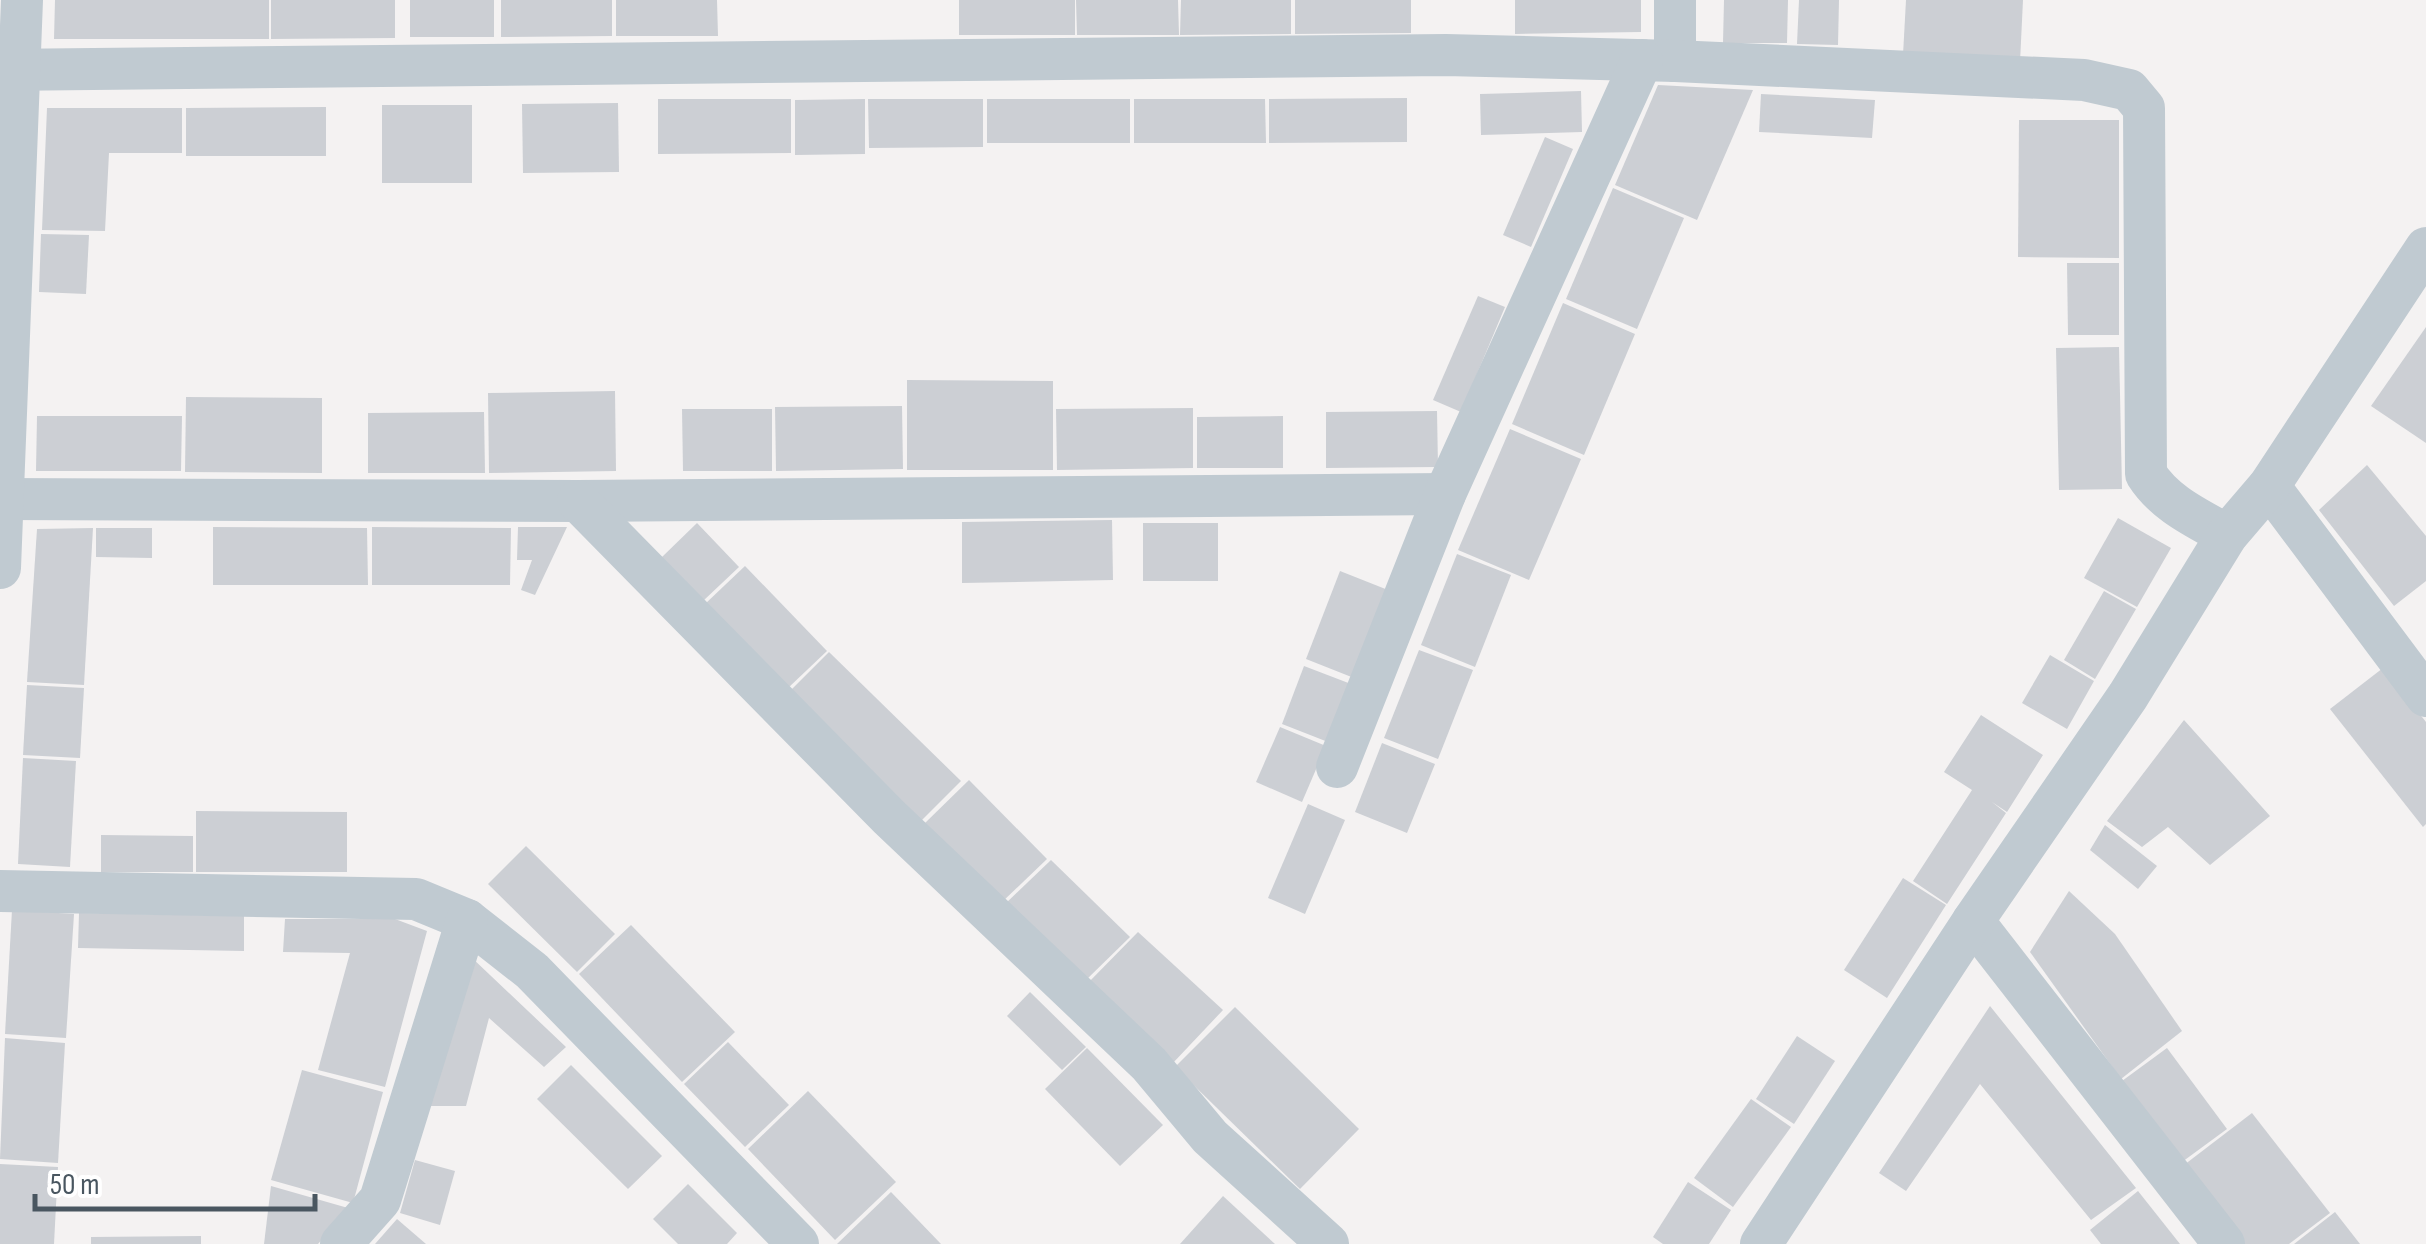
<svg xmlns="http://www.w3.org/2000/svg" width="2426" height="1244" viewBox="0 0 2426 1244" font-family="'Sofia Sans Condensed',sans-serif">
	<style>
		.building { fill: #cccfd4 }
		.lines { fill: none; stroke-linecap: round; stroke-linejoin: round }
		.minor { stroke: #c0cad1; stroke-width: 42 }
	</style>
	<rect width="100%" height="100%" fill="#f4f2f2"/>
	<g class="building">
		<polygon points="55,0 269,0 269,39 54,39"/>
		<polygon points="271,0 395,0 395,38 271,39"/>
		<rect x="410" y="0" width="84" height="37"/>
		<polygon points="501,0 612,0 612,36 501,37"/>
		<polygon points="616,0 717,0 718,36 616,36"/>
		<rect x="959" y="0" width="116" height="35"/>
		<polygon points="1076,0 1178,0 1179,35 1077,35"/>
		<polygon points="1181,0 1291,0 1291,34 1180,35"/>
		<polygon points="1295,0 1411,0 1411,33 1295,34"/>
		<polygon points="1515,0 1641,0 1641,32 1515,34"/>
		<polygon points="1724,0 1788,0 1787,43 1723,43"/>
		<polygon points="1799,0 1839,0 1838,45 1797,44"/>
		<polygon points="1906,0 2023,0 2020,62 1903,55"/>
		<polygon points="1658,85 1753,90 1697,220 1615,185"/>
		<polygon points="1581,91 1582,132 1481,135 1480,94"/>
		<polygon points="1761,94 1875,100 1872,138 1759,132"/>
		<polygon points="1407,98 1407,142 1269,143 1269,99"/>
		<polygon points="658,99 791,99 791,153 658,154"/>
		<polygon points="865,99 865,154 795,155 795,100"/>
		<polygon points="868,99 983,99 983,147 869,148"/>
		<rect x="987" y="99" width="143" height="44"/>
		<polygon points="1134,99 1265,99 1266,143 1134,143"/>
		<polygon points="618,103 619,172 523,173 522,104"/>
		<rect x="382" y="105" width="90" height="78"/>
		<polygon points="326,107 326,156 186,156 186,108"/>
		<polygon points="47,108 182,108 182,153 109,153 105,231 42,230"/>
		<polygon points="2019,120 2119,120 2119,258 2018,257"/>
		<polygon points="1545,137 1573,149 1531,247 1503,235"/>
		<polygon points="1613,188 1684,218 1637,329 1566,299"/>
		<polygon points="41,234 89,235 86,294 39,292"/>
		<polygon points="2067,263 2119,263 2119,335 2068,335"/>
		<polygon points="1478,296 1505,307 1461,412 1433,400"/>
		<polygon points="1563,303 1635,334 1584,455 1512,424"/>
		<polygon points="2426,327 2426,443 2371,406"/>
		<polygon points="2119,347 2122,489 2059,490 2056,348"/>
		<polygon points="907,380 1053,381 1053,470 907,470"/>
		<polygon points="615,391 616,471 489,473 488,393"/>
		<polygon points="186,397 322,398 322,473 185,472"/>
		<polygon points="902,406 903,469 776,471 775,407"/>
		<polygon points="1193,408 1193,468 1057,470 1056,409"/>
		<polygon points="682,409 772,409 772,471 683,471"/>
		<polygon points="1437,411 1438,467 1326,468 1326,412"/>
		<polygon points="484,412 485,473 368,473 368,413"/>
		<polygon points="37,416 182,416 181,471 36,471"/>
		<polygon points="1283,416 1283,468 1197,468 1197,417"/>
		<polygon points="1510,429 1581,459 1529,580 1458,550"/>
		<polygon points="2367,465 2426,536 2426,581 2394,606 2319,510"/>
		<polygon points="2118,518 2171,548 2137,607 2084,578"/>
		<polygon points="1112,520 1113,580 962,583 962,522"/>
		<polygon points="697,523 739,567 703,601 661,558"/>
		<rect x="1143" y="523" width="75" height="58"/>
		<polygon points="213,527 367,528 368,585 213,585"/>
		<polygon points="372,527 511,528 510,585 372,585"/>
		<polygon points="518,527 567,527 535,595 521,590 532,560 517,560"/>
		<polygon points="93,528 84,685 27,682 37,529"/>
		<polygon points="96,528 152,528 152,558 96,557"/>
		<polygon points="1457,554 1511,575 1475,667 1421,645"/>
		<polygon points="745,566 827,651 787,689 705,604"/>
		<polygon points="1340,571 1388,590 1354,678 1306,659"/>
		<polygon points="2104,591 2136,609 2095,679 2064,660"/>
		<polygon points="1419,650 1473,670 1438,759 1384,738"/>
		<polygon points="829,652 961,781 921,821 789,692"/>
		<polygon points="2050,655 2094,681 2067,729 2022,703"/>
		<polygon points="1304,666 1351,684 1328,742 1282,724"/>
		<polygon points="2383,668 2426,722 2426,824 2423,827 2330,709"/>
		<polygon points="27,685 84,688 80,758 23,755"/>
		<polygon points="1981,715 2043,755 2007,812 1992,802 2006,813 1947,904 1913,881 1972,790 1944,772"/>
		<polygon points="2184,720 2270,816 2210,865 2168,827 2142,847 2107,821"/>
		<polygon points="1280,727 1326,746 1302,802 1256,782"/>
		<polygon points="1382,743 1435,764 1407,833 1355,812"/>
		<polygon points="23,758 76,761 70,867 18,864"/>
		<polygon points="969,780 1047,859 1001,903 924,824"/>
		<polygon points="1308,804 1345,820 1305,914 1268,898"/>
		<polygon points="196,811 347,812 347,872 196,872"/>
		<polygon points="2105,825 2157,866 2138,889 2090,850"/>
		<polygon points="101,835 193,836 193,872 101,872"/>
		<polygon points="526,846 615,934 577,972 488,884"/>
		<polygon points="1051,860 1130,937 1084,982 1004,905"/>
		<polygon points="1903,878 1946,905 1887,998 1844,970"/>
		<polygon points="2069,891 2115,934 2182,1031 2121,1079 2030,952"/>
		<polygon points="12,910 74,914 66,1038 5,1034"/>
		<polygon points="79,913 244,916 244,951 78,948"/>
		<polygon points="285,919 395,919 427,931 385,1087 318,1070 350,953 283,952"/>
		<polygon points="631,925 735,1032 682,1082 579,974"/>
		<polygon points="1138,932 1223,1010 1172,1064 1086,985"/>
		<polygon points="470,956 566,1047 544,1067 489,1018 466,1106 430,1106"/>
		<polygon points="1030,992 1086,1047 1062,1070 1007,1016"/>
		<polygon points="1990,1006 2136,1188 2091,1220 1980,1084 1906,1191 1879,1173"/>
		<polygon points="1235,1007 1359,1129 1300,1189 1175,1067"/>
		<polygon points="1797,1036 1835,1061 1794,1124 1756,1099"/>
		<polygon points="5,1038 65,1043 58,1163 0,1159"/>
		<polygon points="728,1042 789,1105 745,1147 684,1084"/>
		<polygon points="1087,1048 1163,1125 1120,1166 1045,1089"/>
		<polygon points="2167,1048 2227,1129 2182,1162 2122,1081"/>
		<polygon points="571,1065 662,1156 628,1189 537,1099"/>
		<polygon points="302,1070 383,1092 353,1203 271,1180"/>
		<polygon points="808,1091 896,1182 835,1240 748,1149"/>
		<polygon points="1751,1099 1791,1127 1733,1207 1694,1178"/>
		<polygon points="2252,1113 2330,1213 2289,1244 2244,1244 2184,1165"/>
		<polygon points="415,1160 455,1171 440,1225 400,1213"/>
		<polygon points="0,1164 58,1167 54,1244 0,1244"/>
		<polygon points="1688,1182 1731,1210 1709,1244 1663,1244 1653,1237"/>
		<polygon points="688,1184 737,1233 727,1244 678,1244 653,1219"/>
		<polygon points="271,1186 348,1208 318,1244 264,1244"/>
		<polygon points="2138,1191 2180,1244 2101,1244 2090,1230"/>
		<polygon points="891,1192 941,1244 837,1244"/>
		<polygon points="1223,1196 1275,1244 1180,1244"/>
		<polygon points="2335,1212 2360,1244 2294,1244"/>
		<polygon points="397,1219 426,1244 375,1244"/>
		<polygon points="201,1236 201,1244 91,1244 91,1237"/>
	</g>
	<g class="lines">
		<g class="minor">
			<polyline points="1675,0 1675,61"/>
			<path d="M0,70L1446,55L1675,61L2084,80L2129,90L2144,108L2146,474C2165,504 2197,518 2227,535"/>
			<polyline points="2269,486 2426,696"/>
			<polyline points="0,499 578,501 1445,494"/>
			<polyline points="578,501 889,817 1149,1064 1210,1137 1328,1244"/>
			<polyline points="0,568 22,0"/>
			<polyline points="1337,767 1445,494 1642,60"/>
			<polyline points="0,891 416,899 467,920 532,971 798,1244"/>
			<polyline points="1973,921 2224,1244"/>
			<polyline points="341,1244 380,1200 467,920"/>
			<polyline points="1761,1244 1973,921 2128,696 2227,535 2269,486 2426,248"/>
		</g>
	</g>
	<path d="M35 1194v15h280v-15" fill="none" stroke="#495660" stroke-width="5"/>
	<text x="50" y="1194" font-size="30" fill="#495660" stroke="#ffffff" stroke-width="8" paint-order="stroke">50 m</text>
</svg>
